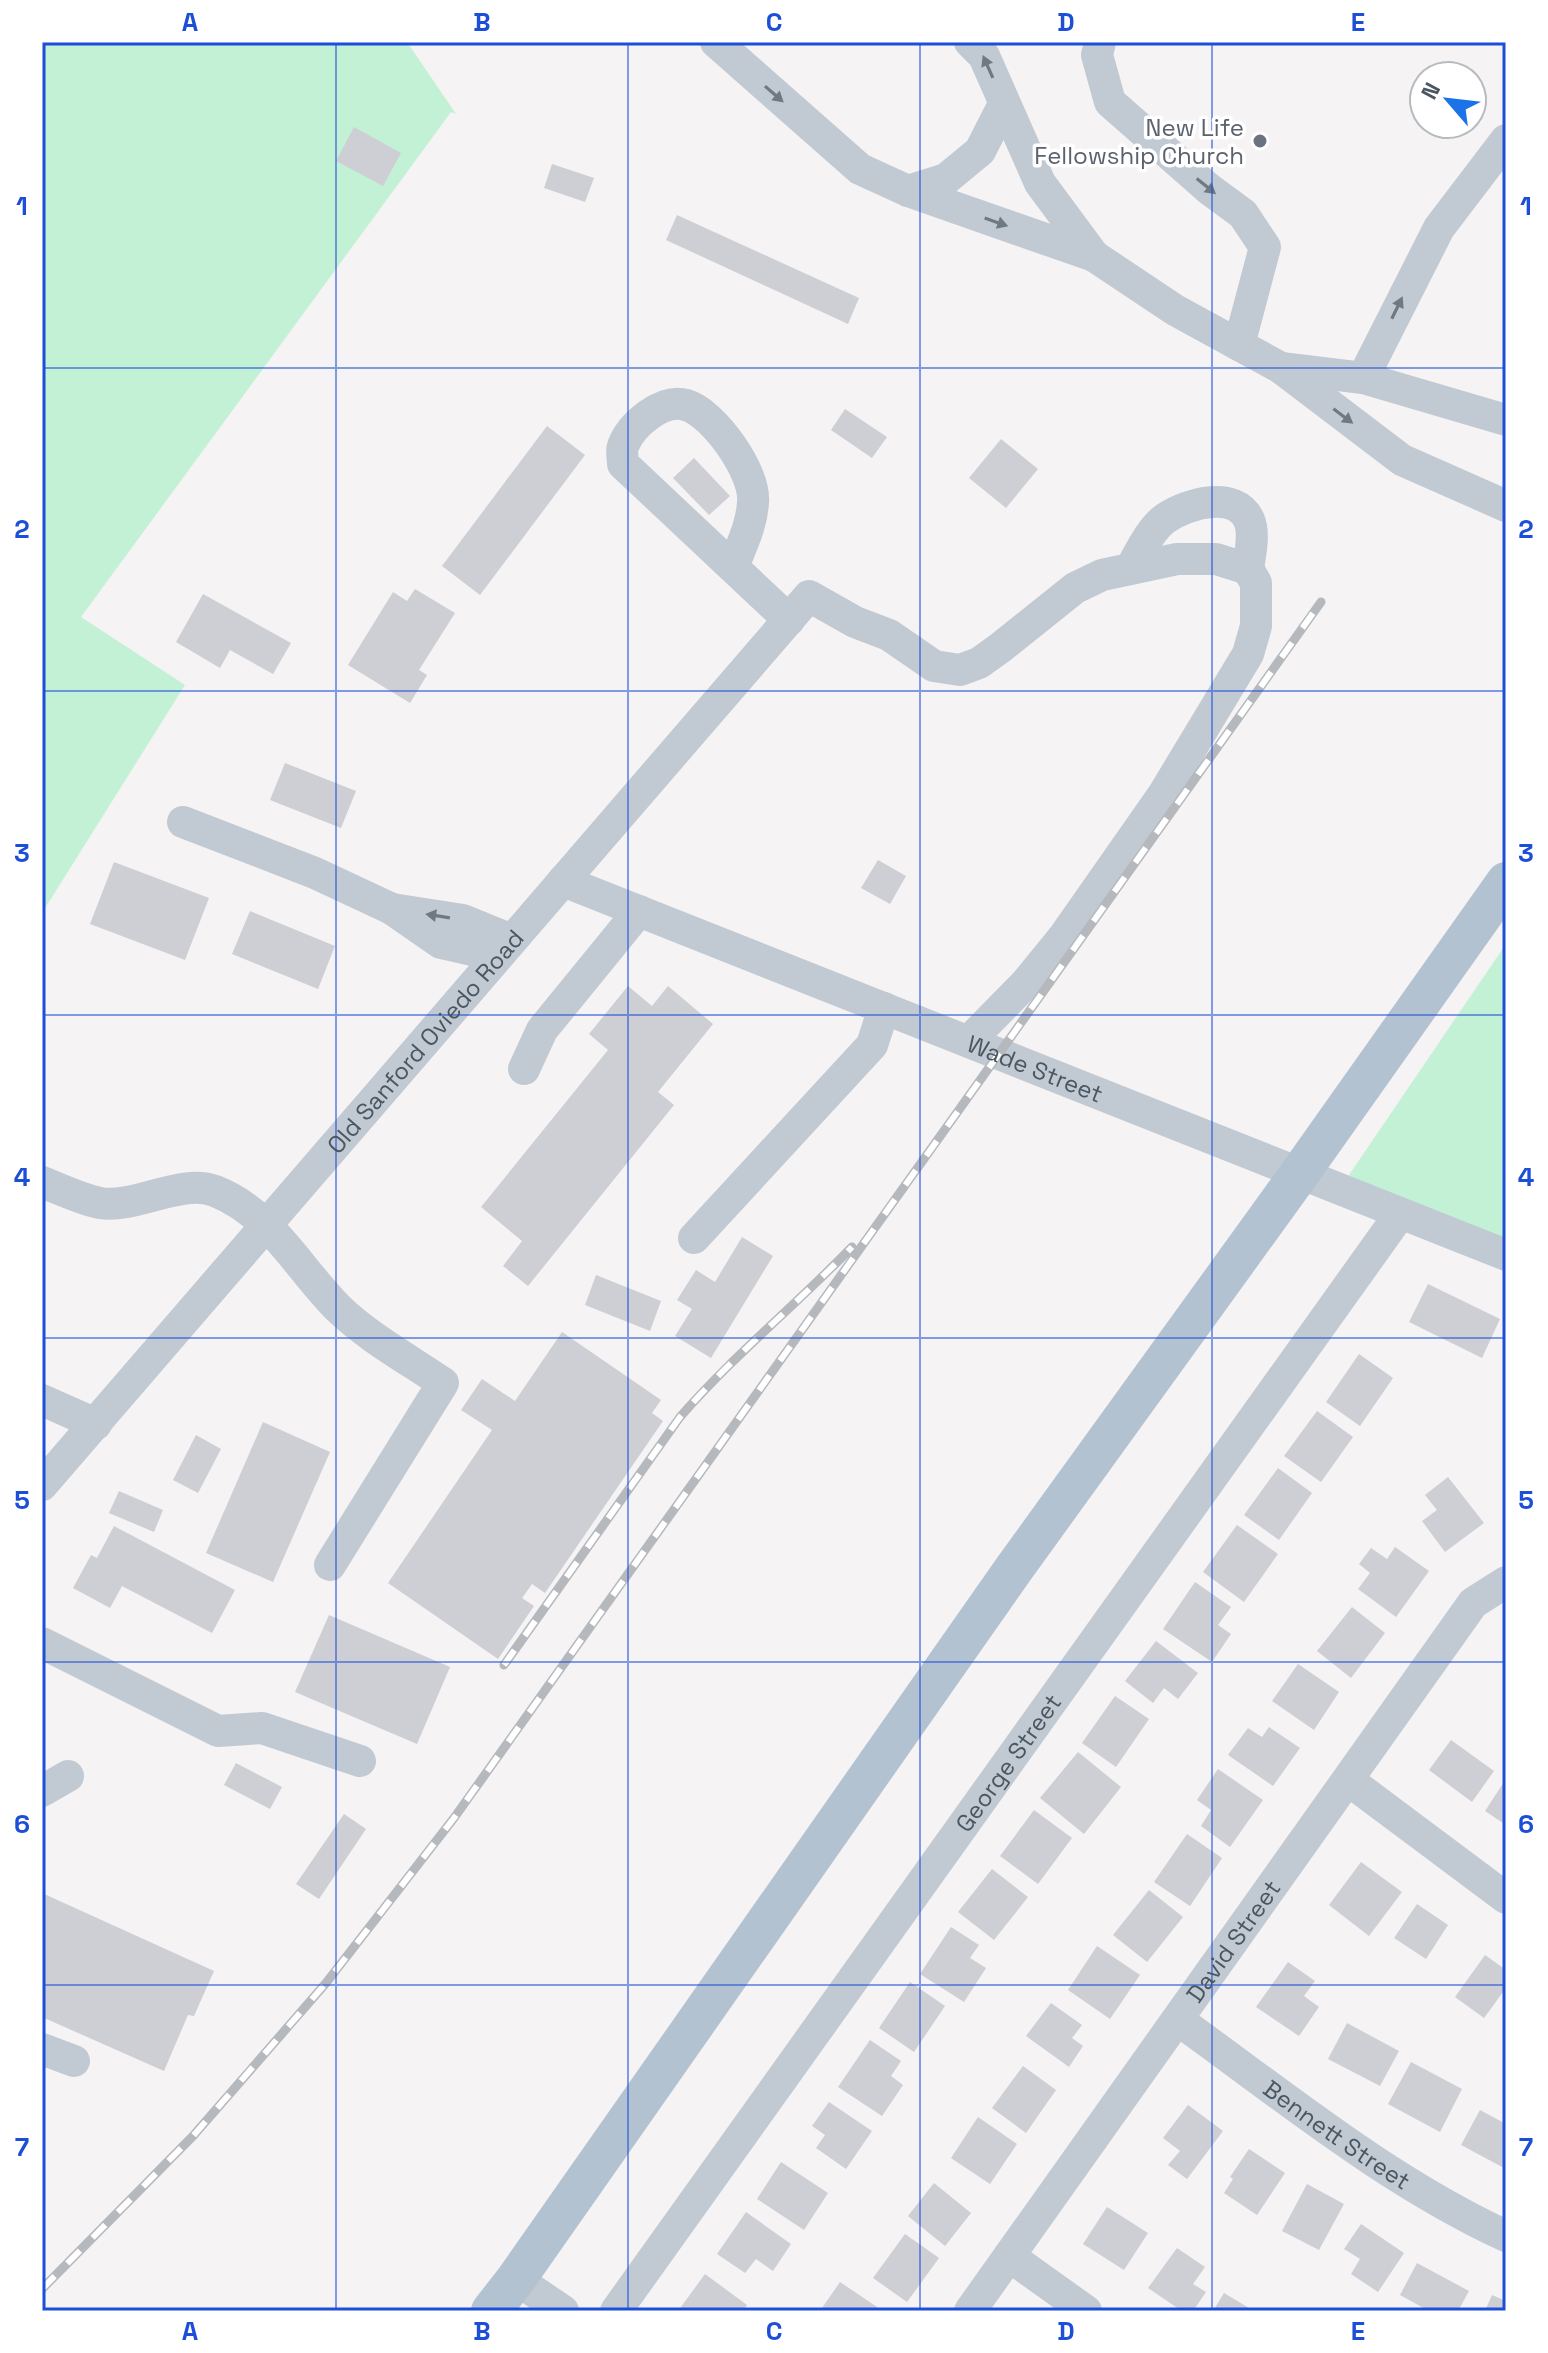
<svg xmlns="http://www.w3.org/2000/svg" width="1548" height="2353" viewBox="0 0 1548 2353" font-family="'Space Grotesk',sans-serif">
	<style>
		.green { fill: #c3f1d5 }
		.building { fill: #cdcfd5 }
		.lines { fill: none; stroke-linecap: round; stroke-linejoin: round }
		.minor { stroke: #c1cad2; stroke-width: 32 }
		.major { stroke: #b3c2d1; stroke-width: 40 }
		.rail-casing { stroke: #b5b8bd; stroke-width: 9 }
		.rail { stroke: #fff; stroke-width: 6; stroke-dasharray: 18; stroke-linecap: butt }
		.oneway { fill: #6e7983 }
		.grid { fill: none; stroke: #1d4ed8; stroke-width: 2; stroke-opacity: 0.55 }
		.worship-dot { fill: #6b7280; stroke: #fff; stroke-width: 3 }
		.labels { text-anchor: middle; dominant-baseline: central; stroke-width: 7; stroke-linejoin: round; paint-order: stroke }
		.worship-label { font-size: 24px; fill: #5b616d; stroke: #fff; text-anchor: end }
		.street-label { font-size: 24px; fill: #4a5661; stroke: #fff }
		.neatline { fill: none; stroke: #1d4ed8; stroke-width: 3 }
		.grid-label { font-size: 26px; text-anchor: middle; font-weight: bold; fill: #1d4ed8 }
	</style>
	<rect width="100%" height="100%" fill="#f5f3f3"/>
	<g class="green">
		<polygon points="42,42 407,42 456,114 451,112 81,617 185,685 42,913"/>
		<polygon points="1506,944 1506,1241 1347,1178"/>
	</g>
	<g class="building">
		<polygon points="354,127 401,153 383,186 336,161"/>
		<polygon points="552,164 594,178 585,202 544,188"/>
		<polygon points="677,215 859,298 848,324 666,240"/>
		<polygon points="845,409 887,437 872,458 831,430"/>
		<polygon points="547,426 585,455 480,595 442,566"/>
		<polygon points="1001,439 1038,469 1006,508 969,478"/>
		<polygon points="694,458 730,496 709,515 673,478"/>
		<polygon points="415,589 455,613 419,670 427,675 410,703 348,665 393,592 407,601"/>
		<polygon points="203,594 291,643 273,674 230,650 220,668 176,642"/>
		<polygon points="285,763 356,791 341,828 270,800"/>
		<polygon points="878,860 906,876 890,904 861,888"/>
		<polygon points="114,862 209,898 185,960 90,924"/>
		<polygon points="250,911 335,946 318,989 232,954"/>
		<polygon points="628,986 652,1006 668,986 713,1024 658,1092 674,1105 528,1286 503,1266 522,1241 481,1207 608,1050 589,1034"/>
		<polygon points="742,1237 773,1256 711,1358 675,1336 692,1309 677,1300 696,1270 715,1282"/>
		<polygon points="596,1275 661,1301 650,1331 585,1305"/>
		<polygon points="1428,1284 1500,1319 1482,1358 1409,1322"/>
		<polygon points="562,1332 661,1400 652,1413 663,1421 545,1593 532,1584 522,1598 534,1606 498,1659 388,1583 492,1430 461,1410 482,1379 515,1401"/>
		<polygon points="1359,1354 1393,1378 1360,1426 1326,1402"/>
		<polygon points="1317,1411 1353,1437 1321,1482 1284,1456"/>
		<polygon points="263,1422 330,1452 273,1582 206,1553"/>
		<polygon points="196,1435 221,1449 198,1493 173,1480"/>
		<polygon points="1278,1468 1312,1493 1279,1540 1244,1515"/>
		<polygon points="1448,1477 1484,1523 1445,1552 1422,1521 1437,1510 1425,1495"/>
		<polygon points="119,1491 163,1510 154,1532 109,1513"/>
		<polygon points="1237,1525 1278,1554 1244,1602 1203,1572"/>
		<polygon points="114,1526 235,1590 212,1633 122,1586 110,1608 73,1588 91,1555 97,1558"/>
		<polygon points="1395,1547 1429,1571 1396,1617 1358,1589 1370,1573 1359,1564 1371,1548 1387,1559"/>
		<polygon points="1195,1582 1231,1607 1218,1625 1231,1634 1212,1662 1163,1629"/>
		<polygon points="1352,1607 1385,1633 1351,1678 1317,1651"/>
		<polygon points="329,1615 450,1667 417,1744 295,1692"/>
		<polygon points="1156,1641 1198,1673 1178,1699 1164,1688 1153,1703 1125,1681"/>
		<polygon points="1298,1664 1339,1692 1314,1730 1272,1701"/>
		<polygon points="1115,1696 1149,1719 1116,1767 1082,1743"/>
		<polygon points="1269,1727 1300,1748 1273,1786 1228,1755 1248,1728 1262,1737"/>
		<polygon points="1451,1740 1494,1771 1472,1802 1429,1770"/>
		<polygon points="1078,1752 1121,1787 1084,1834 1040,1798"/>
		<polygon points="236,1763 282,1787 270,1809 224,1785"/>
		<polygon points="1218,1769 1263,1800 1230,1847 1201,1826 1211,1810 1197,1800"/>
		<polygon points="1506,1779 1506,1825 1485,1811"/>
		<polygon points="1034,1810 1072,1838 1038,1884 1000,1856"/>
		<polygon points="344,1814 366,1829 319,1899 296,1884"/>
		<polygon points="1187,1834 1222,1858 1190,1906 1154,1882"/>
		<polygon points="1361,1862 1402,1892 1369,1936 1329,1905"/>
		<polygon points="992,1869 1028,1897 994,1940 958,1912"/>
		<polygon points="1149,1890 1183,1917 1147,1962 1113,1935"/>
		<polygon points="42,1893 214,1971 194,2016 188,2015 164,2071 42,2017"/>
		<polygon points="1417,1904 1448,1925 1426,1959 1394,1938"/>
		<polygon points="951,1927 979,1945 970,1958 986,1968 964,2002 920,1974"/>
		<polygon points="1097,1946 1140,1975 1110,2019 1068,1990"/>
		<polygon points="1485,1955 1506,1970 1506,1988 1484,2018 1455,1997"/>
		<polygon points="1288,1962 1315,1981 1304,1996 1319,2007 1299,2036 1256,2007"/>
		<polygon points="910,1982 945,2006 914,2052 879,2028"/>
		<polygon points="1051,2003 1082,2025 1072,2038 1083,2046 1069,2067 1026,2036"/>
		<polygon points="1347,2023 1399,2051 1380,2086 1328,2059"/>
		<polygon points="870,2040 901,2061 891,2076 903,2085 882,2116 838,2087"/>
		<polygon points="1411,2062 1462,2089 1440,2132 1388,2104"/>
		<polygon points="1023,2066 1056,2090 1026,2133 992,2108"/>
		<polygon points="829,2102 872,2131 846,2169 816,2148 825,2135 812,2126"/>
		<polygon points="1188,2105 1223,2131 1187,2179 1168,2165 1180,2151 1163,2138"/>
		<polygon points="1480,2110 1506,2124 1506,2169 1461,2145"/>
		<polygon points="978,2117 1017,2144 990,2184 951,2158"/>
		<polygon points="1249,2149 1285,2173 1257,2215 1224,2193 1233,2179 1230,2177"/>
		<polygon points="781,2162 828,2193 804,2230 757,2199"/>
		<polygon points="934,2183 971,2213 945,2246 908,2216"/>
		<polygon points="1307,2184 1344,2204 1319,2250 1282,2231"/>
		<polygon points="1107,2207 1148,2233 1124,2270 1083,2244"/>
		<polygon points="746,2212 791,2244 773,2271 756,2259 745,2273 717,2254"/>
		<polygon points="1361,2224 1404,2253 1378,2292 1351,2274 1360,2259 1344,2249"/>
		<polygon points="905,2234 939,2258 907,2302 873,2278"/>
		<polygon points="1177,2248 1205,2267 1193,2284 1206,2292 1193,2311 1182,2311 1148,2288"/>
		<polygon points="1417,2263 1469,2291 1458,2311 1429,2311 1400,2295"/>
		<polygon points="705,2274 747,2305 743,2311 678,2311"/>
		<polygon points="840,2282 883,2311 820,2311"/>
		<polygon points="1224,2293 1254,2311 1213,2311"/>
		<polygon points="1492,2295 1506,2301 1506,2311 1485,2311"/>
	</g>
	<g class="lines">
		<g class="minor">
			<polyline points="716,42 860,169 908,191 1094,256 1175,310 1281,368 1402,460 1506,506"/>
			<polyline points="970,42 984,56 1040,183 1094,256"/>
			<polyline points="1100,42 1097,55 1110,102 1209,189 1243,214 1265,247 1239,345"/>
			<polyline points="908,191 946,179 980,151 1004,104"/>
			<polyline points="1281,368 1363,378 1506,420"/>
			<polyline points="1363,378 1439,228 1506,140"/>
			<path d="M733,567C741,546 752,525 753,502C756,473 714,413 686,405C662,398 631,425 623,446C621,451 623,459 623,464L789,620"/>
			<polyline points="183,822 315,873 392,909"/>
			<path id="s1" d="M563,881L1506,1255"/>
			<polyline points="498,956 441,943 392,909 463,920 512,940"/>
			<polyline points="969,1041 1026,983 1065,935 1163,795 1248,654 1256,626 1256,583 1248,569"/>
			<polyline points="524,1069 542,1030 639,911"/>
			<path d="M42,1182C60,1189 80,1199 100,1203C135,1209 181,1178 215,1191C271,1213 297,1267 338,1308C369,1338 408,1359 443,1383L330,1565"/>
			<polyline points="694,1238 872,1045 884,1008"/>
			<polyline points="42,1400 96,1424"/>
			<path id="s2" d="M42,1485L809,596L855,622L889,635L934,666L960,670L979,663L1000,648L1075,588L1102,575L1177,559H1216L1248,569C1250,555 1255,533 1249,520C1236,490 1188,503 1166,518C1151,528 1140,552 1131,568"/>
			<polyline points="42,1643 218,1731 262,1728 360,1761"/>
			<polyline points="1348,1780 1506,1898"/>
			<polyline points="42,1791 68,1776"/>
			<path id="s3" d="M1178,2020C1284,2096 1387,2181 1506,2236"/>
			<polyline points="42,2049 74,2061"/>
			<polyline points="1009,2256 1086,2311"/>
			<polyline points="516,2279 563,2311"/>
			<path id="s4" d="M616,2311L1400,1214"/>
			<path id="s5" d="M970,2311L1473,1603L1506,1582"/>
		</g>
		<polyline class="major" points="491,2311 516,2279 1013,1570 1300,1173 1506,882"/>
		<defs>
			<g id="rail">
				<path d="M504,1665L680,1417C733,1356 796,1305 852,1247"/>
				<polyline points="42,2289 193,2136 326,1983 454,1818 1321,602"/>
			</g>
		</defs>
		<use href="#rail" class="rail-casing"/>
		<use href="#rail" class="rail"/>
	</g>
	<defs><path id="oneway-solid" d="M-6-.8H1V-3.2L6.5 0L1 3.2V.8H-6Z" transform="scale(2)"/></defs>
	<g class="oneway">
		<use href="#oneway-solid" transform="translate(988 67) rotate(-114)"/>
		<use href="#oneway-solid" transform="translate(774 94) rotate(41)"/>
		<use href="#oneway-solid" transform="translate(1206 186) rotate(39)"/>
		<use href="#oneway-solid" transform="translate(996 222) rotate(19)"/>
		<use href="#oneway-solid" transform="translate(1397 308) rotate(-64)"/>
		<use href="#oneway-solid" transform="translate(1343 416) rotate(37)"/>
		<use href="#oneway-solid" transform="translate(438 916) rotate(-171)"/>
	</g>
	<path class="grid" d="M336,42V2311M628,42V2311M920,42V2311M1212,42V2311M42,368H1506M42,691H1506M42,1015H1506M42,1338H1506M42,1662H1506M42,1985H1506"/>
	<circle class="worship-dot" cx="1260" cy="141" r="8"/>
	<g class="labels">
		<g class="worship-label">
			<text x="1244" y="127">New Life<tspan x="1244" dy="28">Fellowship Church</tspan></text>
		</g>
		<g class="street-label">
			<text stroke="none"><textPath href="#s2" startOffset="586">Old Sanford Oviedo Road</textPath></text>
			<text stroke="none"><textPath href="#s1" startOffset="508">Wade Street</textPath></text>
			<text stroke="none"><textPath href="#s4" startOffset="674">George Street</textPath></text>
			<text stroke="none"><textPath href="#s5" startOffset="454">David Street</textPath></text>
			<text stroke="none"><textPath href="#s3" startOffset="196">Bennett Street</textPath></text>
		</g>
	</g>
	<rect width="1548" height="2353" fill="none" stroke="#ffffff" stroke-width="88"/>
	<g transform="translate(1448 100) rotate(298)"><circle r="38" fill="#ffffff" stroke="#b7bbc0" stroke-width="2"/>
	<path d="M0-6L14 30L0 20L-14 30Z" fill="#1a73e8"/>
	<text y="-12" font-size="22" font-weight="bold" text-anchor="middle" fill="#4a5661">N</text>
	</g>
	<rect x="44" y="44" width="1460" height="2265" class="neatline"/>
	<g class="grid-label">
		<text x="190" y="31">A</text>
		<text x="482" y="31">B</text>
		<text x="774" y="31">C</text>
		<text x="1066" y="31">D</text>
		<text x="1358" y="31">E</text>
		<text x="22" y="215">1</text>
		<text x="1526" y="215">1</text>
		<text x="22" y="538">2</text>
		<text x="1526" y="538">2</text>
		<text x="22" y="862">3</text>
		<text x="1526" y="862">3</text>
		<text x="22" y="1186">4</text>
		<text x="1526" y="1186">4</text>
		<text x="22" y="1509">5</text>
		<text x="1526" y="1509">5</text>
		<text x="22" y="1833">6</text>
		<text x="1526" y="1833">6</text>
		<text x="22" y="2156">7</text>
		<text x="1526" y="2156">7</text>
		<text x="190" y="2340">A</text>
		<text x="482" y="2340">B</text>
		<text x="774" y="2340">C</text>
		<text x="1066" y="2340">D</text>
		<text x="1358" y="2340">E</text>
	</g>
</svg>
